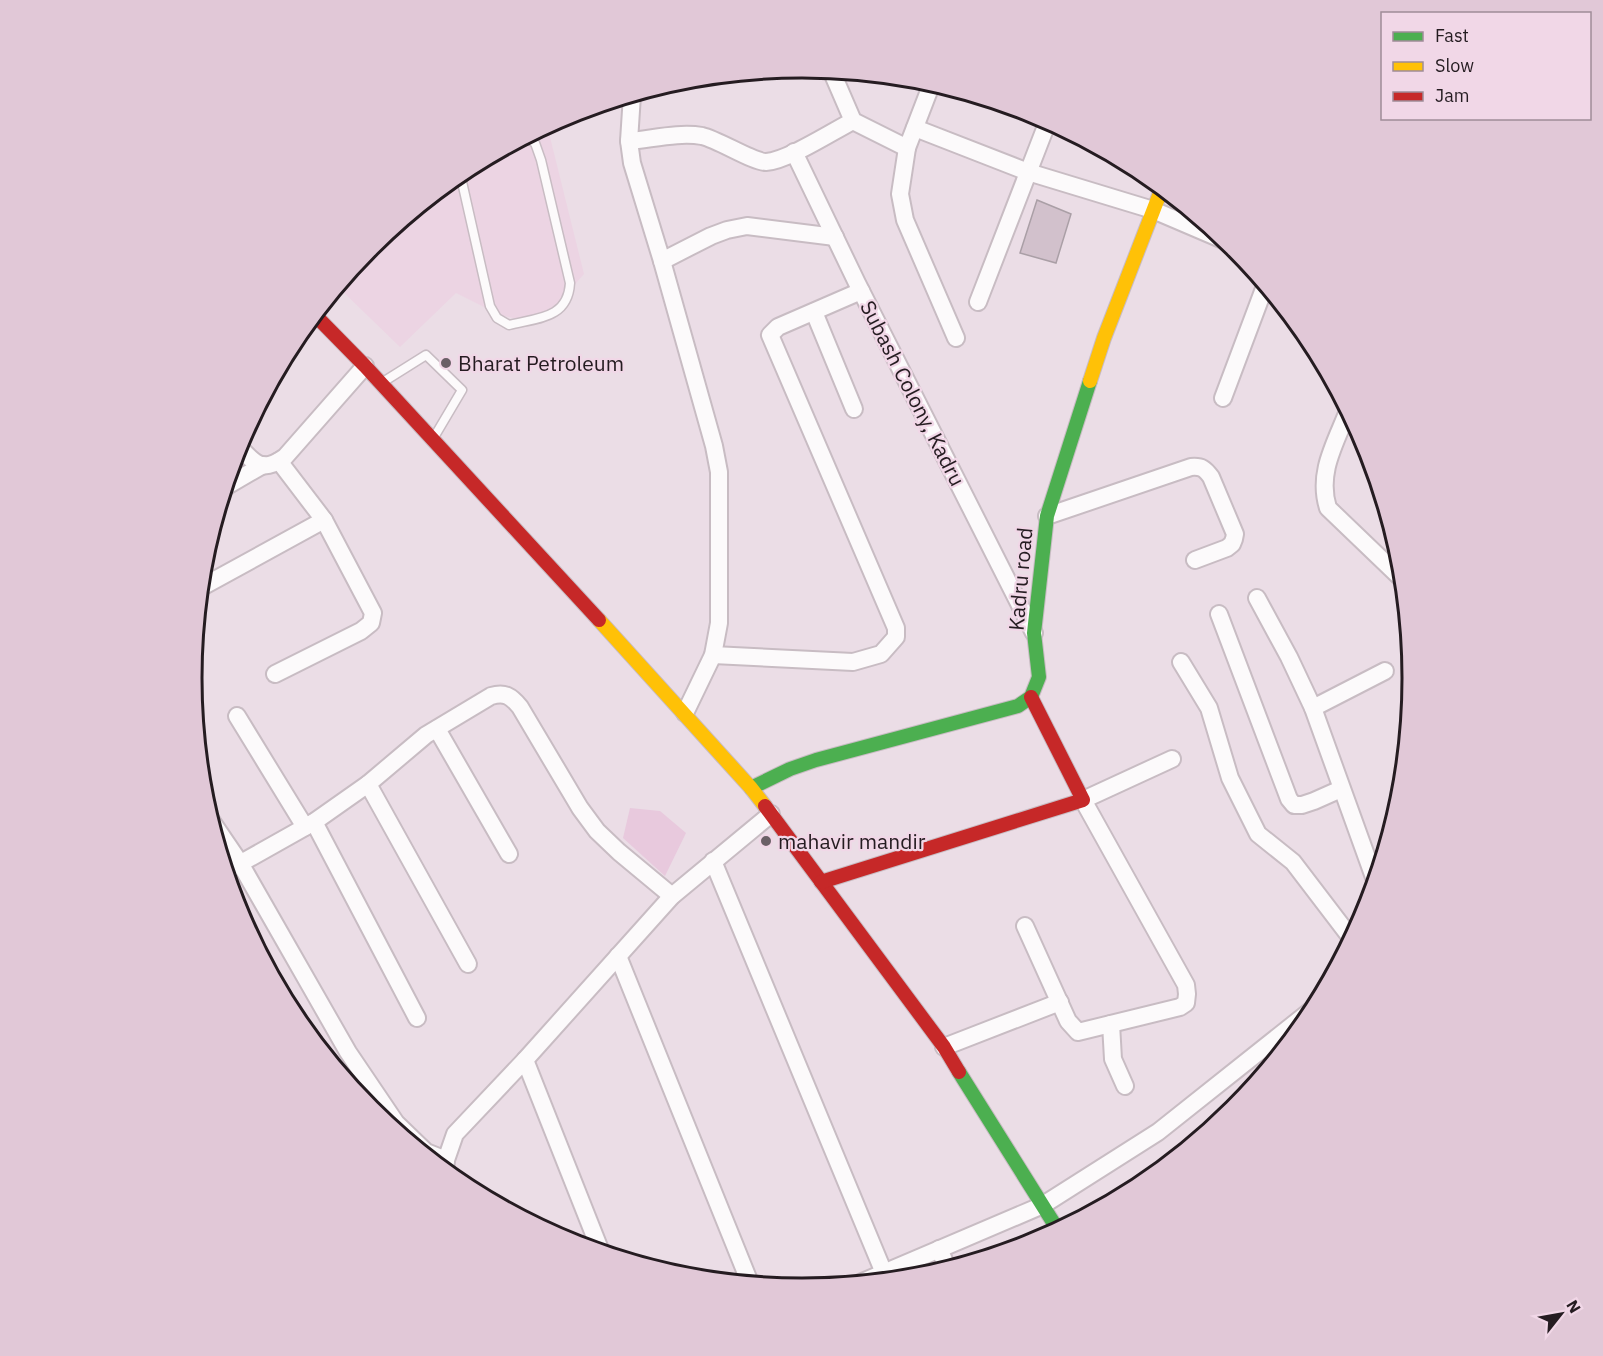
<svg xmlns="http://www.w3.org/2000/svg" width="1603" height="1356" viewBox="0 0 1603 1356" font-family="'IBM Plex Sans',sans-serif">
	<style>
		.built { fill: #ecd4e3 }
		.green { fill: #e8c9dd }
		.building { fill: #d2c1cc; stroke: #aa9fa6; stroke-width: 1.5 }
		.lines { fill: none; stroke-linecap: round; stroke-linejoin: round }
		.lane-casing { stroke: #c8bcc3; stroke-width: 11 }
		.street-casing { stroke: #c8bcc3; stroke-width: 20 }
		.fast-casing { stroke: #c8bcc3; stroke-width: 16 }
		.slow-casing { stroke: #c8bcc3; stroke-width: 16 }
		.jam-casing { stroke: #c8bcc3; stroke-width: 16 }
		.lane { stroke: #fcfafb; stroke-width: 8 }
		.street { stroke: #fcfafb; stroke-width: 16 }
		.fast { stroke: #4caf50; stroke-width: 14 }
		.slow { stroke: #ffc107; stroke-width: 14 }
		.jam { stroke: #c62828; stroke-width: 14 }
		.poi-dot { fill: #6a6066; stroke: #f1d7e7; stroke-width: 2 }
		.labels { text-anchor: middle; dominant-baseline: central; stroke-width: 4.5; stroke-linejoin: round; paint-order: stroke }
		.poi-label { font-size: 21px; fill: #251c21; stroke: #f1d7e7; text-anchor: start }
		.street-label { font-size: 21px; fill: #251c21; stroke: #f1d7e7 }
		.rim { fill: none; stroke: #251c21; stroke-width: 3 }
	</style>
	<rect width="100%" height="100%" fill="#ebdde6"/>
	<polygon class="built" points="547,125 584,274 540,324 500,315 456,293 400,347 337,286 370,246 463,170"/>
	<polygon class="green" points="630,808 660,811 686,833 665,876 623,838"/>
	<polygon class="building" points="1037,200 1071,214 1056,263 1020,253"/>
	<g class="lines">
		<defs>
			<g id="lane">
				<path d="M460,173L490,306L497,318L509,325C537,318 568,319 570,283L541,160L535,143L525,137"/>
				<polyline points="383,382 426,355 462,390 433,439"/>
			</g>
			<g id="street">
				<polyline points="831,70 853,121 907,148 932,83"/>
				<polyline points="632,95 629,141 632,163 662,261 714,446 719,472 719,623 713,655 685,713"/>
				<polyline points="915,128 1028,172 1153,210 1228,242"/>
				<path d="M629,141C652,139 679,132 702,136C719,140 753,162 766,162C787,161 833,131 853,121"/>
				<polyline points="907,148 900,194 905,220 956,338"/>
				<polyline points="794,152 857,283 1034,633"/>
				<polyline points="662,261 711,236 727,230 747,226 835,237"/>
				<polyline points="978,302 1048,121"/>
				<polyline points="814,312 854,409"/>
				<polyline points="1223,398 1265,286"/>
				<path d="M1348,411C1335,444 1317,473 1328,508L1402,579"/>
				<path d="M237,445C255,463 261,474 285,457L365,366"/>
				<polyline points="225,487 263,465"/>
				<path d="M1047,516L1191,467C1202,466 1205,469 1211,477L1235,534L1234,539L1232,544L1227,548L1195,560"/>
				<polyline points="200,588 324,520"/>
				<polyline points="1257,598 1289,657 1313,708 1375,880"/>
				<polyline points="1219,614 1289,799 1294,805 1302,805 1314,801 1341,789"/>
				<polyline points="713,655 853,662 881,654 896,637 896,628 770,335 778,327 861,291"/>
				<polyline points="1181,662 1209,708 1230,778 1258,834 1293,862 1351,938"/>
				<polyline points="275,674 361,631 371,623 373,613 324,520 279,461"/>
				<polyline points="1313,708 1385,671"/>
				<polyline points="237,716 305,827"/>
				<polyline points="437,729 509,854"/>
				<polyline points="368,784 468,964"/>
				<polyline points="208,816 240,863 348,1052 396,1123 426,1152 446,1160"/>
				<polyline points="314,822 417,1018"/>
				<polyline points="713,861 884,1273"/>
				<path d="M225,872L314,822L368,784L426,735L491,696C505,692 511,696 520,707L580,808L597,831L619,852L672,896"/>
				<polyline points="1025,926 1068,1021 1078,1032 1180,1007 1186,1003 1187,994 1186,985 1083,800 1172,759"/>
				<polyline points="618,956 750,1283"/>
				<polyline points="1111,1024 1113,1059 1125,1086"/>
				<polyline points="944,1047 1060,1002"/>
				<polyline points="525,1060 601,1252"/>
				<polyline points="445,1172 446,1160 455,1134 525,1060 672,896 771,814"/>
				<polyline points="939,1249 948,1269"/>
				<polyline points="860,1283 1043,1205 1158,1132 1314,1008"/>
			</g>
			<g id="fast">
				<polyline points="751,788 790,769 816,760 1018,706 1031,697 1039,677 1034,633 1047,516 1090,381"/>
				<polyline points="959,1072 1058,1230"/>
			</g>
			<g id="slow">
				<polyline points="1090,381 1104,338 1162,188"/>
				<polyline points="599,620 751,788 765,806"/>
			</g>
			<g id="jam">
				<polyline points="314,314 365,366 599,620"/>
				<polyline points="765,806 944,1047 959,1072"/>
				<polyline points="821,882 1083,800 1031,697"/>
			</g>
		</defs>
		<use href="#lane" class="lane-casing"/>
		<use href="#street" class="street-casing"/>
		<use href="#fast" class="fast-casing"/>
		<use href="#slow" class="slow-casing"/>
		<use href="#jam" class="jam-casing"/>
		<use href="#lane" class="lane"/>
		<use href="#street" class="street"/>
		<use href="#fast" class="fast"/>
		<use href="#slow" class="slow"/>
		<use href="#jam" class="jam"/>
	</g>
	<g class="poi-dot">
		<circle cx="446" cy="363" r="6"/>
		<circle cx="766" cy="841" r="6"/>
	</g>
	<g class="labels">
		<g class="poi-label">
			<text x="458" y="363">Bharat Petroleum</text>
			<text x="778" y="841">mahavir mandir</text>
		</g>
		<g class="street-label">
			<text transform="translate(913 393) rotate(63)">Subash Colony, Kadru</text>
			<text transform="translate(1020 579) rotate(-85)">Kadru road</text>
		</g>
	</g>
	<path d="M0 0H1603V1356H0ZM202 678a600 600 0 1 1 1200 0a600 600 0 1 1-1200 0Z" fill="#e1c8d7" fill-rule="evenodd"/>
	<path class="rim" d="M202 678a600 600 0 1 1 1200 0a600 600 0 1 1-1200 0Z"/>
	<rect x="1381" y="12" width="210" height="108" fill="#f1d7e7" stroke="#9f8c98" stroke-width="1.5"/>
	<rect x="1393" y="32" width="30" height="9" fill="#4caf50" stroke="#9f8c98" stroke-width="1.5"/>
	<text x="1435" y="42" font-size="18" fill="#251c21">Fast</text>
	<rect x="1393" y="62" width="30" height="9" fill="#ffc107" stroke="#9f8c98" stroke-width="1.5"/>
	<text x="1435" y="72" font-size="18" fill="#251c21">Slow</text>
	<rect x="1393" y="92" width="30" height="9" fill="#c62828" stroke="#9f8c98" stroke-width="1.5"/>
	<text x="1435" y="102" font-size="18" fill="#251c21">Jam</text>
	<g transform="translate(1561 1314) rotate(59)" stroke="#f1d7e7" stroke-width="4.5" paint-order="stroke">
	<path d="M0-4.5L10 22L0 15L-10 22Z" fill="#251c21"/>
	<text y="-9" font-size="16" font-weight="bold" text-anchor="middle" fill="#251c21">N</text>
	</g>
</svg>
